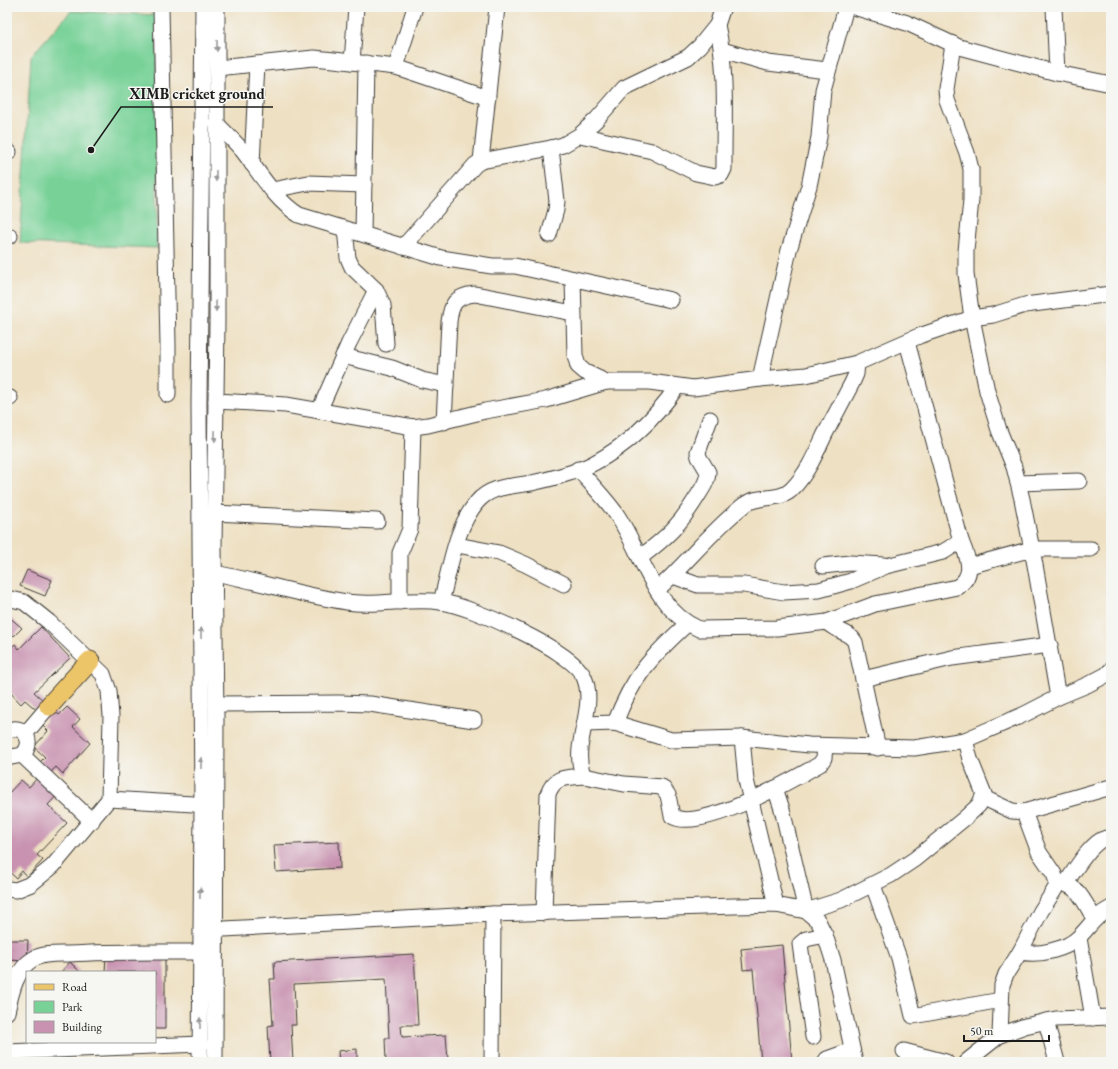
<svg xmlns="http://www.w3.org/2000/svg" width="1118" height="1069" viewBox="0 0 1118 1069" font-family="'EB Garamond',serif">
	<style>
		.green { fill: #78d298; stroke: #4a775a }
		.building { fill: #c892b0 }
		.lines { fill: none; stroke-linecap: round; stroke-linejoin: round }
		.minor-casing { stroke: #3c3935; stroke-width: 17 }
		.major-casing { stroke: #3c3935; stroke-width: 21 }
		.minor { stroke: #fff; stroke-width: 15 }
		.major { stroke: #edc569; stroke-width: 19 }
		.oneway { fill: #999 }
		.leader { fill: none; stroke: #1c1c1c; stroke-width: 1.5 }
		.callout-dot { fill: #1c1c1c; stroke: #f6f6f2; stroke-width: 1.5 }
		.callout-label { font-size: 15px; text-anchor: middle; font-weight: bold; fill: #1c1c1c; stroke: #f6f6f2; stroke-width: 3; stroke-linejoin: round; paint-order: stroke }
	</style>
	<rect width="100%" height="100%" fill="#f6f6f2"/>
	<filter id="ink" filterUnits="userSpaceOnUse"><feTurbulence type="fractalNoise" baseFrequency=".025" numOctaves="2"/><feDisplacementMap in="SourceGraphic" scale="8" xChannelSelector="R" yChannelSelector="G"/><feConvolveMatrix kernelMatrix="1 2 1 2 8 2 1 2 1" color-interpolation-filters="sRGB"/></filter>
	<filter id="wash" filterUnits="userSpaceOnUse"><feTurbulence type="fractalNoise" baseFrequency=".012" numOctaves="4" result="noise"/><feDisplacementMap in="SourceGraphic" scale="16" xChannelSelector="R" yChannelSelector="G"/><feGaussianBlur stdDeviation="0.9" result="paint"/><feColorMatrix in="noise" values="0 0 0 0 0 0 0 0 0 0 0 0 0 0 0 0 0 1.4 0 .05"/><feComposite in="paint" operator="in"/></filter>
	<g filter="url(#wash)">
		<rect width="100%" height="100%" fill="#eee0c2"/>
		<polygon class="green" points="71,11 157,15 157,248 20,243 31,56"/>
		<g id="blocks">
			<g class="building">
				<polygon points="27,570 52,580 45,596 20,586"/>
				<polygon points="7,615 22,628 14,636 7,629"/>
				<polygon points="41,627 70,658 34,692 59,715 67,707 80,719 73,727 90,743 63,774 56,767 51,772 40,762 45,757 34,747 48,731 42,725 47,719 25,700 21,704 7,689 7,651 15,644 19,649"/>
				<polygon points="40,775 59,793 48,805 67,823 37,855 43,860 27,877 22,871 16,878 7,870 7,795 21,780 29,787"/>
				<polygon points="339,842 340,868 276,872 274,845"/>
				<polygon points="7,940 28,940 27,961 7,960"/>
				<polygon points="782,945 792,1062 761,1062 753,969 743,970 741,949"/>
				<polygon points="414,954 418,1025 401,1025 402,1037 446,1035 448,1060 386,1062 385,1038 389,1038 386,979 294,984 296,1025 291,1025 293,1062 270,1062 268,1026 273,1025 270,979 275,979 274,962"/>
				<polygon points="106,955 165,956 165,1029 155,1029 155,972 105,972"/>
				<polygon points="70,962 80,972 61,972"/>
				<polygon points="357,1049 357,1062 339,1062 338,1051"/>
			</g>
		</g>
	</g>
	<g filter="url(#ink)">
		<use href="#blocks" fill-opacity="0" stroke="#3c3935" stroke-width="1"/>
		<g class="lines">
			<defs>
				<g id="minor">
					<polyline points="161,7 168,345 168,395"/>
					<polyline points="854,7 907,23 959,47 1057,73 1111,84"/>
					<polyline points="1054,7 1057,73"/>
					<polyline points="953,44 946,89 947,100 967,153 971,169 971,200 966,251 966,274 972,318 987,391 999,430 1014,467 1022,499 1035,565 1058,697"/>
					<polyline points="722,50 768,63 827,70"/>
					<polyline points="352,62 356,7"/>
					<polyline points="396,67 415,7"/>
					<polyline points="217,68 314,58 334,60 396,67 488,98"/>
					<path d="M216,123C225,132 234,141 242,150C260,173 274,199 299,215L441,258L492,266H515L671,300"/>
					<path d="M580,135L652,151L696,173L715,177L721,175L724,169V159C724,115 727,68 717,25"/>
					<polyline points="7,152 9,152"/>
					<polyline points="481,161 497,7"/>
					<polyline points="252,164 257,64"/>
					<polyline points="272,190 308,183 364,185"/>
					<polyline points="345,229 348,258 352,267 376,290 383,305 386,344"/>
					<polyline points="363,234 366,63"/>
					<polyline points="549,235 556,210 557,201 551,148"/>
					<polyline points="7,236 10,236"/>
					<polyline points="403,247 475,165 481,161 551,148 563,145 580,135 597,119 624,88 688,57 700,46 717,25 723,7"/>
					<polyline points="573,279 575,355 578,366 585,372 606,382 650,382 693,388 760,379 806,375 857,363 919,336 972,318 993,315 1025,305 1111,294"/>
					<polyline points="343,356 392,368 422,380 446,385"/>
					<polyline points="760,379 789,250 809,186 819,137 823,90 846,7"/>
					<polyline points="7,398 10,398"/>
					<polyline points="216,401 286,405 413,427 428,425 485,411 546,400 606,382"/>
					<polyline points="319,411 349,343 376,290"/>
					<path d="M444,422L449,322C451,304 455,296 475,294L573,313"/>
					<path d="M578,469C591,484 606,499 617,515C643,554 653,609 699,629L777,628L827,622L875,604L957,587C976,575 968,558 961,541L907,342"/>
					<polyline points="1018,483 1079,481"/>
					<polyline points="214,513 377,521"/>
					<polyline points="457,545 499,553 525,564 564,584"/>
					<path d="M641,557C667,537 680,525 697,497C702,489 708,481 708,472L699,457L698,452L710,419"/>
					<polyline points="823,566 850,563 884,565"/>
					<polyline points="969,566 1032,549 1091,549"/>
					<path d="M214,573C259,581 302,596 347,602C378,607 410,597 441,602C471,606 572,650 584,677C598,709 569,747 584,776L624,784L662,787L668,795L672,816C698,834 794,779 820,764L824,758L825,746"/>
					<polyline points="673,576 698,585 744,585 784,592 819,590 851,581 886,566 943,552 961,541"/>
					<path d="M657,590C687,563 712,530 744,505C758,494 780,502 792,489C807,474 816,453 825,434C834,417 843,400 852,383L856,374L857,363"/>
					<polyline points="7,598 24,602 49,622 103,674 109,691 111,716 109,799 53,866 31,884 16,890 7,889"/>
					<polyline points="400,602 400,553 410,529 413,427"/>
					<path d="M441,602C450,569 455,528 477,502C492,484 516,487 536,482C554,478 579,471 594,463C628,445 655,418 677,387"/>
					<path d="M827,622C836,632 849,631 855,642L878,748"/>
					<polyline points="863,679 952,658 1050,645"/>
					<polyline points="216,704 339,703 370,704 474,720"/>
					<path d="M615,723C633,676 651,657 687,624"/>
					<polyline points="585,724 615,723 671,740 742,738 809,745 914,748 965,740 1025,714 1058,697 1087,685 1106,675 1111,670"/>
					<path d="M7,731C24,722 36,743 22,755L12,757L7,754"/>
					<polyline points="26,733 49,706"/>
					<polyline points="742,738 746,780 776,905"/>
					<polyline points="22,755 92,821"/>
					<polyline points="775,788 782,809 806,911 818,921 825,935 833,960 855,1062"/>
					<polyline points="984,798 1012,811 1024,812 1111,787"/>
					<polyline points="109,799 210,805"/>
					<path d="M1057,883C1078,883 1084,902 1094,918"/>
					<path d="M1066,883C1074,871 1092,841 1106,838L1111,841"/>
					<polyline points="873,885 899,958 913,1016 1001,1000"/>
					<path d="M544,913L548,794C555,775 567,778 584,776"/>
					<polyline points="206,930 493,914 734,906 776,905 806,911 841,900 891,875 915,859 965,818 979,805 984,794 970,759 965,740"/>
					<polyline points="1079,938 1093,1018"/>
					<path d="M1020,952C1038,956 1066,950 1079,937C1091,925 1095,916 1111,908"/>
					<path d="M7,1012C11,994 16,969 33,959C43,953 58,954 69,954C113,951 156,952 200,952"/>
					<polyline points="1046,1021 1057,1062"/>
					<polyline points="1000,1035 1002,985 1006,974 1020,952 1041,911 1055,889 1057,883 1054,874 1039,852 1024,812"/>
					<polyline points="813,1037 800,944 806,939 825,935"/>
					<polyline points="904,1051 946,1062"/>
					<polyline points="7,1052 201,1044"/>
					<polyline points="200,1062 202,805 199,405 203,7"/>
					<polyline points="215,1062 216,717 214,548 217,321 217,7"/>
					<polyline points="492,1062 493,914"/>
					<polyline points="825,1062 827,1059 852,1050"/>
					<polyline points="966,1062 1000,1035 1025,1026 1056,1019 1111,1017"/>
				</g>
				<polyline id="major" points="49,706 90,661"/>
			</defs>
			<use href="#minor" class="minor-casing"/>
			<use href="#major" class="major-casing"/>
			<use href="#minor" class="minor"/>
			<use href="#major" class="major"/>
		</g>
		<defs><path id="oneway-solid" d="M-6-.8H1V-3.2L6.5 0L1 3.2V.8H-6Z"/></defs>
		<g class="oneway">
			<use href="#oneway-solid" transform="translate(217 46) rotate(90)"/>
			<use href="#oneway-solid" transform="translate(216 176) rotate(90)"/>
			<use href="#oneway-solid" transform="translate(216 306) rotate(90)"/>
			<use href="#oneway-solid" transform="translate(215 436) rotate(91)"/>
			<use href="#oneway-solid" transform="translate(201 633) rotate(-90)"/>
			<use href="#oneway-solid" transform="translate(201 763) rotate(-90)"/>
			<use href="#oneway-solid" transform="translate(200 893) rotate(-89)"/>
			<use href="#oneway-solid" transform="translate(200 1023) rotate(-90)"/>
		</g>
	</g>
	<path class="leader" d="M91 150L121 107H273"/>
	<circle class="callout-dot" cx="91" cy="150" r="4"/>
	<g class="callout-label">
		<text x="197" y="99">XIMB cricket ground</text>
	</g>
	<rect width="1118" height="1069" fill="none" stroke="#f6f6f2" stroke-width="24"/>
	<rect x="26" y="971" width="130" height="72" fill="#f6f6f2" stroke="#9f9f9c"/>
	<rect x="34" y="984" width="20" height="6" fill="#edc569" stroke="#9f9f9c"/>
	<text x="62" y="991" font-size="12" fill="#1c1c1c">Road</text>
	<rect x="34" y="1001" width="20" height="12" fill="#78d298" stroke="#9f9f9c"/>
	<text x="62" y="1011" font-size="12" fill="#1c1c1c">Park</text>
	<rect x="34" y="1021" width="20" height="12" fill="#c892b0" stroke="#9f9f9c"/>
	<text x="62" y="1031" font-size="12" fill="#1c1c1c">Building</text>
	<path d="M964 1035v6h85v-6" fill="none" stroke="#1c1c1c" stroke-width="2"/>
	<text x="970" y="1035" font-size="12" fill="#1c1c1c" stroke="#f6f6f2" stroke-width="3" paint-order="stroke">50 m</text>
</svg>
